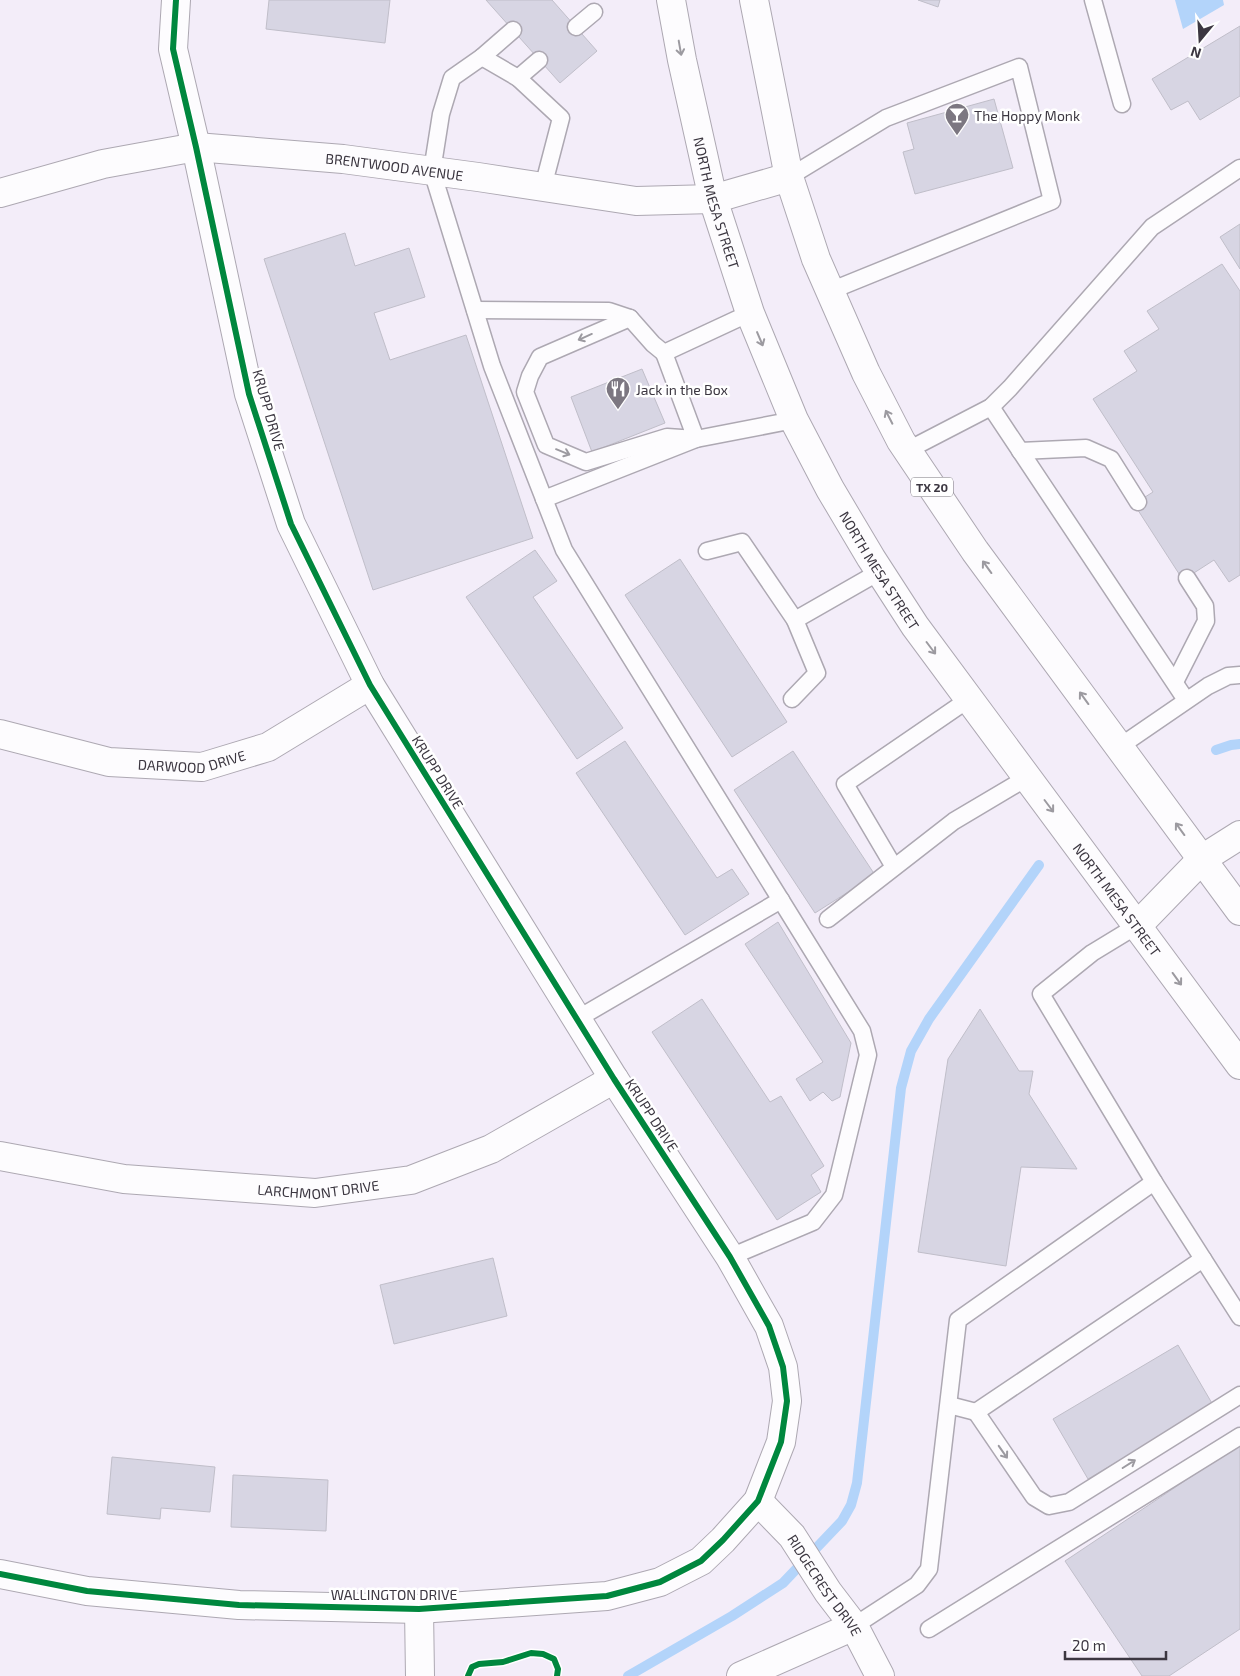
<svg xmlns="http://www.w3.org/2000/svg" width="1240" height="1676" viewBox="0 0 1240 1676" font-family="'Exo 2',sans-serif">
	<style>
		.water { fill: #b3d4fa }
		.lines { fill: none; stroke-linecap: round; stroke-linejoin: round }
		.stream { stroke: #b3d4fa; stroke-width: 10 }
		.building { fill: #d7d5e3; stroke: #c0bec9 }
		.service-casing { stroke: #ada8b2; stroke-width: 19 }
		.minor-casing { stroke: #ada8b2; stroke-width: 30 }
		.tertiary-casing { stroke: #ada8b2; stroke-width: 30 }
		.primary-casing { stroke: #ada8b2; stroke-width: 30 }
		.service { stroke: #fdfcfe; stroke-width: 16 }
		.minor { stroke: #fdfcfe; stroke-width: 28 }
		.tertiary { stroke: #fdfcfe; stroke-width: 28 }
		.primary { stroke: #fdfcfe; stroke-width: 28 }
		.cycleway-casing { stroke: #fff; stroke-width: 9 }
		.cycleway { stroke: #00873e; stroke-width: 6 }
		.oneway { stroke: #9c9aa0 }
		.labels { text-anchor: middle; dominant-baseline: central; stroke-width: 5; stroke-linejoin: round; paint-order: stroke }
		.shield { fill: #fff; stroke: #76737a; stroke-width: 1 }
		.shield-label { font-size: 12px; font-weight: bold; fill: #3c3741 }
		.poi-label { font-size: 14px; fill: #3c3741; stroke: #fff; text-anchor: start }
		.street-label { font-size: 14px; fill: #3c3741; stroke: #fff }
	</style>
	<rect width="100%" height="100%" fill="#f3edf9"/>
	<polygon class="water" points="1175,0 1223,0 1224,5 1183,29"/>
	<g class="lines">
		<g class="stream">
			<polyline points="1216,750 1231,745 1240,744"/>
			<polyline points="628,1676 732,1616 783,1583 842,1521 851,1505 857,1483 901,1088 911,1051 929,1019 1039,865"/>
		</g>
	</g>
	<g class="building">
		<polygon points="269,0 390,0 385,43 266,29"/>
		<polygon points="486,0 552,0 597,51 560,83"/>
		<polygon points="918,0 940,0 938,7"/>
		<polygon points="1240,26 1240,96 1200,120 1188,101 1171,110 1152,79"/>
		<polygon points="994,99 1013,168 915,194 903,152 914,149 907,123"/>
		<polygon points="1240,224 1240,269 1220,237"/>
		<polygon points="345,233 355,266 409,248 425,297 374,313 390,360 466,335 533,538 373,590 264,259"/>
		<polygon points="1222,264 1240,291 1240,575 1229,582 1214,560 1183,580 1134,504 1153,492 1093,399 1137,371 1124,351 1159,329 1147,311"/>
		<polygon points="642,369 665,423 592,452 571,397"/>
		<polygon points="535,550 557,581 533,597 623,728 577,759 466,597"/>
		<polygon points="680,559 787,722 732,757 625,595"/>
		<polygon points="625,741 717,878 732,869 749,894 685,935 576,773"/>
		<polygon points="793,751 875,875 815,913 734,790"/>
		<polygon points="778,922 851,1043 840,1097 832,1101 823,1092 810,1101 796,1079 823,1062 745,944"/>
		<polygon points="702,999 770,1102 781,1096 824,1166 811,1175 821,1192 777,1220 652,1032"/>
		<polygon points="980,1009 1019,1071 1033,1071 1029,1094 1077,1169 1021,1167 1006,1266 918,1252 948,1059"/>
		<polygon points="493,1258 507,1316 394,1344 380,1285"/>
		<polygon points="1178,1345 1213,1405 1088,1479 1053,1419"/>
		<polygon points="1240,1444 1240,1629 1169,1676 1142,1676 1065,1561"/>
		<polygon points="112,1457 215,1467 210,1512 161,1508 160,1519 107,1514"/>
		<polygon points="233,1475 328,1480 326,1531 231,1527"/>
	</g>
	<g class="lines">
		<defs>
			<g id="service">
				<polyline points="1093,0 1122,104"/>
				<polyline points="576,27 594,12"/>
				<polyline points="482,57 513,30"/>
				<polyline points="518,78 539,60"/>
				<polyline points="789,177 886,118 1019,67 1052,201 830,291"/>
				<polyline points="543,187 561,118 518,78 482,57 452,78 441,114 432,171 492,366 564,550 862,1031 868,1055 834,1195 813,1222 730,1257"/>
				<polyline points="475,310 609,311 630,318 653,344 664,353 750,313"/>
				<polyline points="630,318 540,357 530,376 525,392 546,445 586,462 667,437 696,439 664,353"/>
				<polyline points="991,407 1186,700"/>
				<polyline points="908,450 991,407 1010,388 1152,227 1240,168"/>
				<polyline points="1020,451 1086,448 1111,459 1138,502"/>
				<polyline points="544,499 696,439 794,420"/>
				<polyline points="707,551 742,542 795,620 817,673 792,699"/>
				<polyline points="795,620 879,572"/>
				<polyline points="1175,682 1206,621 1205,606 1187,578"/>
				<polyline points="1119,747 1208,686 1228,676 1240,675"/>
				<polyline points="894,867 845,784 969,699"/>
				<polyline points="828,919 954,821 1028,777"/>
				<polyline points="1138,925 1092,953 1041,994 1154,1182 1240,1317"/>
				<polyline points="577,1019 781,900"/>
				<polyline points="949,1405 976,1412 1203,1259"/>
				<polyline points="976,1412 1034,1497 1049,1506 1069,1502 1240,1395"/>
				<polyline points="854,1626 917,1585 929,1569 958,1320 1154,1182"/>
				<polyline points="929,1629 1240,1436"/>
			</g>
			<g id="minor">
				<path id="s1" d="M0,734L109,762L202,767L268,747L370,685"/>
				<polyline points="1138,925 1202,859 1240,835"/>
				<path id="s2" d="M0,1156L124,1179L315,1193L411,1180L491,1149L614,1079"/>
				<path id="s3" d="M758,1501L792,1536L828,1592L854,1626L880,1676"/>
				<polyline points="0,1574 87,1591 239,1605 419,1609 607,1596 660,1582 701,1561 723,1540 758,1501 781,1442 787,1401 783,1367 769,1326 730,1257 614,1079 370,685 291,524 249,394 196,147 173,49 176,0"/>
				<polyline points="419,1609 420,1676"/>
				<polyline points="741,1676 854,1626"/>
			</g>
			<g id="tertiary">
				<path id="s4" d="M0,193L103,164L196,147L343,159L478,177L636,201L713,199L789,177"/>
			</g>
			<g id="primary">
				<path id="s5" d="M671,0L682,60L713,199L750,313L794,420L830,489L871,558L915,626L1240,1065"/>
				<polyline points="754,0 789,177 816,259 866,373 901,441 975,551 1240,911"/>
			</g>
		</defs>
		<use href="#service" class="service-casing"/>
		<use href="#minor" class="minor-casing"/>
		<use href="#tertiary" class="tertiary-casing"/>
		<use href="#primary" class="primary-casing"/>
		<use href="#service" class="service"/>
		<use href="#minor" class="minor"/>
		<use href="#tertiary" class="tertiary"/>
		<use href="#primary" class="primary"/>
		<defs>
			<g id="cycleway">
				<polyline points="0,1574 87,1591 239,1605 419,1609 607,1596 660,1582 701,1561 723,1540 758,1501 781,1442 787,1401 783,1367 769,1326 730,1257 614,1079 370,685 291,524 249,394 196,147 173,49 176,0"/>
				<polyline points="468,1676 472,1667 479,1664 503,1662 531,1653 543,1654 554,1659 558,1669 557,1676"/>
			</g>
		</defs>
		<use href="#cycleway" class="cycleway-casing"/>
		<use href="#cycleway" class="cycleway"/>
	</g>
	<defs><path id="oneway-shaft" d="M-6 0H5M1.5-3L5.5 0L1.5 3" fill="none" stroke-width="1.6" stroke-linecap="round" stroke-linejoin="round" transform="scale(1.25)"/></defs>
	<g class="oneway">
		<use href="#oneway-shaft" transform="translate(680 48) rotate(80)"/>
		<use href="#oneway-shaft" transform="translate(585 337) rotate(156)"/>
		<use href="#oneway-shaft" transform="translate(760 339) rotate(67)"/>
		<use href="#oneway-shaft" transform="translate(889 417) rotate(-117)"/>
		<use href="#oneway-shaft" transform="translate(563 452) rotate(22)"/>
		<use href="#oneway-shaft" transform="translate(987 567) rotate(-126)"/>
		<use href="#oneway-shaft" transform="translate(931 648) rotate(53)"/>
		<use href="#oneway-shaft" transform="translate(1084 698) rotate(-126)"/>
		<use href="#oneway-shaft" transform="translate(1049 806) rotate(53)"/>
		<use href="#oneway-shaft" transform="translate(1180 829) rotate(-126)"/>
		<use href="#oneway-shaft" transform="translate(1177 979) rotate(54)"/>
		<use href="#oneway-shaft" transform="translate(1003 1452) rotate(55)"/>
		<use href="#oneway-shaft" transform="translate(1129 1464) rotate(-32)"/>
	</g>
	<defs>
		<symbol id="bar-pin" viewBox="-11 -11 22 30"><path d="M0 17L-7.5 6A9.5 9.5 0 1 1 7.5 6Z" fill="#7c7781" stroke="#fff"/><path d="M-6-5H6L.8 .8V4.5H3.5V6h-7V4.5H-.8V.8Z" fill="#fff"/></symbol>
		<symbol id="restaurant-pin" viewBox="-11 -11 22 30"><path d="M0 17L-7.5 6A9.5 9.5 0 1 1 7.5 6Z" fill="#7c7781" stroke="#fff"/><path d="M-5-6h1v4h1v-4h1v4h1v-4h1v5L-1.5 .5V6h-2V.5L-5-1ZM5-6V6H3V1.5H1.5Q1.5-4 5-6Z" fill="#fff"/></symbol>
	</defs>
	<g fill-rule="evenodd">
		<use href="#bar-pin" x="943" y="101" width="28" height="38"/>
		<use href="#restaurant-pin" x="604" y="375" width="28" height="38"/>
	</g>
	<g class="labels">
		<rect class="shield" x="911" y="477.5" width="42" height="19" rx="4"/>
		<g class="shield-label">
			<text x="932" y="487">TX 20</text>
		</g>
		<g class="poi-label">
			<text x="974" y="115">The Hoppy Monk</text>
			<text x="636" y="389">Jack in the Box</text>
		</g>
		<g class="street-label">
			<text stroke="none"><textPath href="#s4" startOffset="401">BRENTWOOD AVENUE</textPath></text>
			<text stroke="none"><textPath href="#s5" startOffset="208">NORTH MESA STREET</textPath></text>
			<text transform="translate(269 410) rotate(74)">KRUPP DRIVE</text>
			<text stroke="none"><textPath href="#s5" startOffset="612">NORTH MESA STREET</textPath></text>
			<text stroke="none"><textPath href="#s1" startOffset="196">DARWOOD DRIVE</textPath></text>
			<text transform="translate(438 772) rotate(58)">KRUPP DRIVE</text>
			<text stroke="none"><textPath href="#s5" startOffset="1018">NORTH MESA STREET</textPath></text>
			<text transform="translate(652 1115) rotate(57)">KRUPP DRIVE</text>
			<text stroke="none"><textPath href="#s2" startOffset="321">LARCHMONT DRIVE</textPath></text>
			<text stroke="none"><textPath href="#s3" startOffset="108">RIDGECREST DRIVE</textPath></text>
			<text x="394" y="1594">WALLINGTON DRIVE</text>
		</g>
	</g>
	<g transform="translate(1200 40) rotate(198)" stroke="#ffffff" stroke-width="4" paint-order="stroke">
	<path d="M0-4L9 19L0 12L-9 19Z" fill="#3c3741"/>
	<text y="-8" font-size="14" font-weight="bold" text-anchor="middle" fill="#3c3741">N</text>
	</g>
	<path d="M1065 1651v8h101v-8" fill="none" stroke="#3c3741" stroke-width="2.5"/>
	<text x="1072" y="1651" font-size="15" fill="#3c3741" stroke="#ffffff" stroke-width="4" paint-order="stroke">20 m</text>
</svg>
